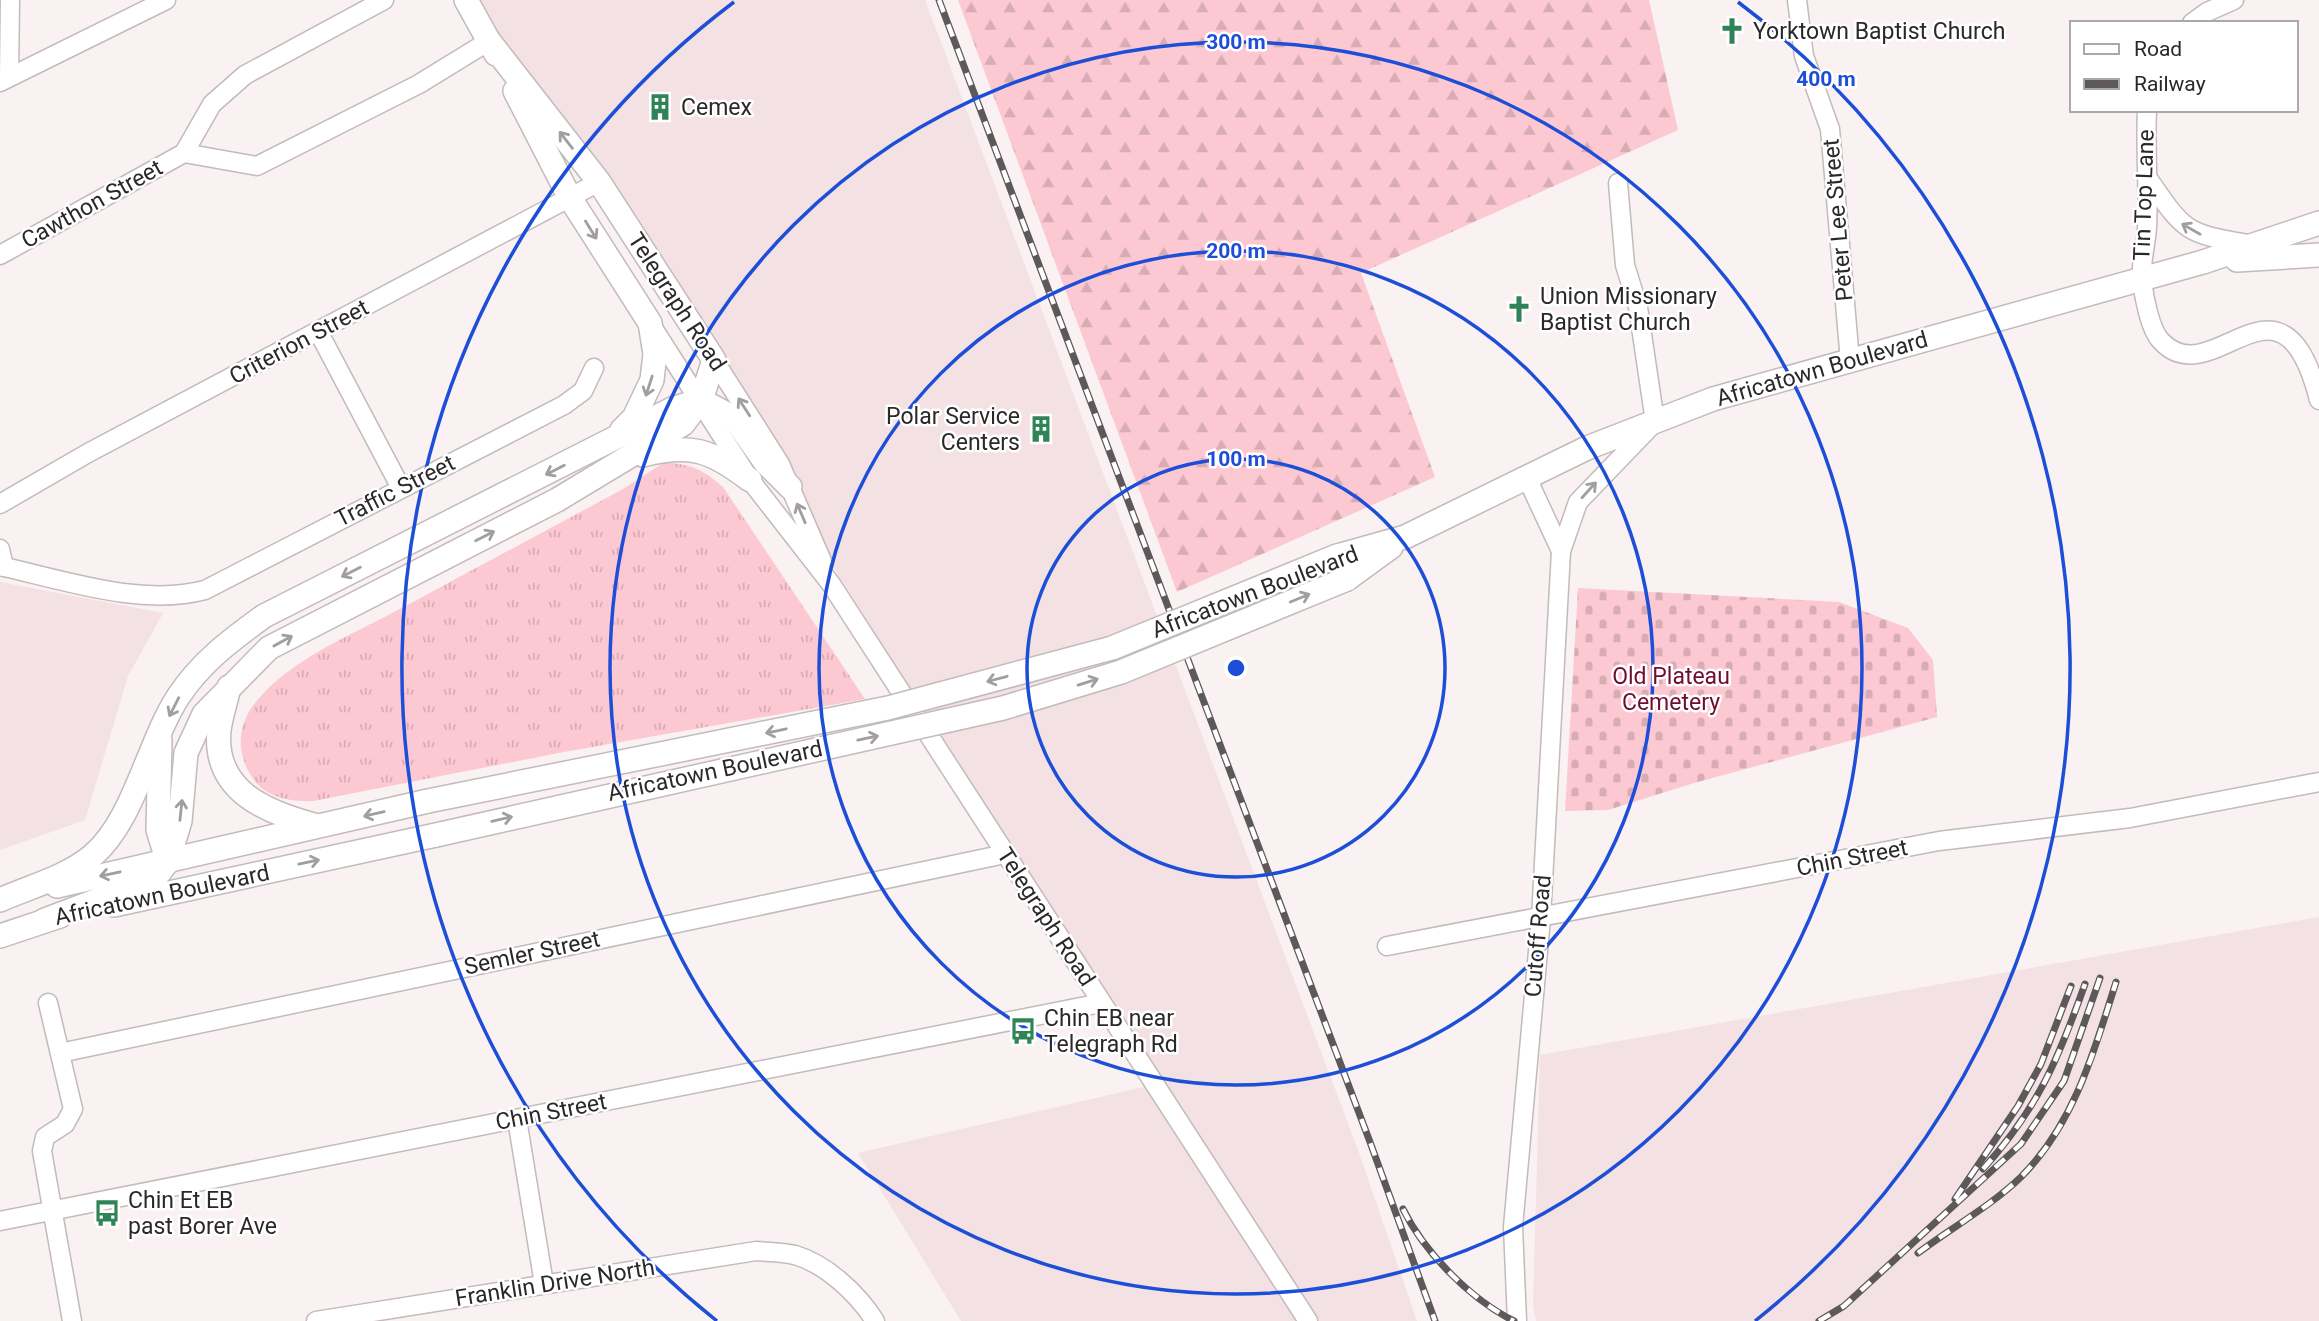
<svg xmlns="http://www.w3.org/2000/svg" width="2319" height="1321" viewBox="0 0 2319 1321" font-family="Roboto,sans-serif">
	<style>
		.built { fill: #f3e1e4 }
		.grass { fill: url(#grass-tufts) }
		.forest { fill: url(#forest-firs) }
		.cemetery { fill: url(#cemetery-stones) }
		.lines { fill: none; stroke-linecap: round; stroke-linejoin: round }
		.minor-casing { stroke: #c3babb; stroke-width: 21 }
		.major-casing { stroke: #c3babb; stroke-width: 26 }
		.minor { stroke: #fff; stroke-width: 18 }
		.major { stroke: #fff; stroke-width: 23 }
		.rail-casing { stroke: #5d595a; stroke-width: 7 }
		.rail { stroke: #fff; stroke-width: 4.5; stroke-dasharray: 13; stroke-linecap: butt }
		.major-bridge-casing { stroke: #c3babb; stroke-width: 26; stroke-linecap: butt }
		.major-bridge { stroke: #fff; stroke-width: 23 }
		.oneway { stroke: #a09e9f }
		.ring { fill: none; stroke: #1d4ed8; stroke-width: 3.5 }
		.labels { text-anchor: middle; dominant-baseline: central; stroke-width: 5; stroke-linejoin: round; paint-order: stroke }
		.poi-label { font-size: 23px; fill: #2b2829; stroke: #fff; text-anchor: start }
		.street-label { font-size: 23px; fill: #2b2829; stroke: #fff }
		.park-label { font-size: 23px; fill: #700c31; stroke: #fff }
		.centre { fill: #1d4ed8; stroke: #fff; stroke-width: 3.5 }
		.ring-label { font-size: 21px; text-anchor: middle; font-weight: bold; fill: #1d4ed8; stroke: #fff; stroke-width: 5; stroke-linejoin: round; paint-order: stroke }
	</style>
	<defs>
		<pattern id="grass-tufts" width="24" height="20" patternUnits="userSpaceOnUse" patternTransform="scale(1.75)"><rect width="24" height="20" fill="#fcc8d2"/><path d="M3 7l-1-3M5 7V3M7 7l1-3M15 17l-1-3M17 17v-4M19 17l1-3" fill="none" stroke="#d8acb4"/></pattern>
		<pattern id="forest-firs" width="22" height="20" patternUnits="userSpaceOnUse" patternTransform="scale(1.75)"><rect width="22" height="20" fill="#fcc8d2"/><path d="M5 1l3.5 6h-7zM16 11l3.5 6h-7z" fill="#d8acb4"/></pattern>
		<pattern id="cemetery-stones" width="16" height="16" patternUnits="userSpaceOnUse" patternTransform="scale(1.75)"><rect width="16" height="16" fill="#fcc8d2"/><path d="M2 7V4a2 2 0 0 1 4 0v3zM10 15v-3a2 2 0 0 1 4 0v3z" fill="#d8acb4"/></pattern>
	</defs>
	<rect width="100%" height="100%" fill="#faf1f2"/>
	<g class="built">
		<polygon points="473,0 925,0 1357,1147 1417,1321 961,1321 858,1153 1161,1083"/>
		<polygon points="0,582 163,613 128,676 85,820 0,850"/>
		<polygon points="2319,917 2319,1321 1536,1321 1533,1305 1540,1055"/>
	</g>
	<path class="grass" d="M663,463C690,463 704,470 723,487L865,699L564,752L313,801C291,802 265,798 252,777C236,753 237,726 255,703C290,659 353,634 402,608C476,568 549,529 623,489Z"/>
	<polygon class="forest" points="958,0 1649,0 1678,130 1361,273 1435,477 1177,592"/>
	<polygon class="cemetery" points="1578,588 1839,602 1908,628 1933,660 1937,717 1694,783 1608,810 1565,811"/>
	<g class="lines">
		<defs>
			<g id="minor">
				<polyline points="1797,0 1804,56 1830,129 1850,361"/>
				<polyline points="2192,23 2207,12 2234,0"/>
				<polyline points="9,77 10,0"/>
				<polyline points="0,82 166,0"/>
				<path d="M2147,110C2145,149 2149,189 2147,228C2146,245 2140,264 2142,281C2144,297 2150,330 2161,341C2213,397 2281,251 2319,400"/>
				<polyline points="184,153 257,166 419,84 489,41"/>
				<polyline points="184,153 212,104 245,75 384,0"/>
				<path d="M2147,177C2186,234 2185,233 2253,245"/>
				<polyline points="0,255 184,153"/>
				<polyline points="653,328 750,480 831,584 1308,1321"/>
				<polyline points="318,331 401,488"/>
				<polyline points="714,360 780,464 822,561"/>
				<polyline points="1527,478 1561,551"/>
				<polyline points="0,504 88,453 599,182"/>
				<polyline points="0,549 4,567"/>
				<path d="M0,566C64,580 141,607 205,590L564,405L583,391L594,368"/>
				<polyline points="1387,946 1939,841 2130,818 2319,782"/>
				<polyline points="48,1003 73,1109 65,1124 45,1137 42,1151 72,1321"/>
				<polyline points="60,1053 1005,854"/>
				<polyline points="517,1119 544,1284"/>
				<polyline points="0,1221 1101,1003"/>
				<path d="M316,1321L756,1251C768,1252 783,1252 795,1255C826,1264 858,1294 875,1321"/>
				<polyline points="1517,1321 1513,1227 1541,918 1561,551 1578,502 1655,422 1638,307 1625,265 1618,183"/>
			</g>
			<g id="major">
				<polyline points="466,0 496,54"/>
				<polyline points="515,91 570,198 650,323 655,354 652,380 634,418 622,430"/>
				<polyline points="2237,260 2319,255"/>
				<path d="M643,455C691,443 711,450 750,480"/>
				<polyline points="1337,556 1405,537 1587,448 1713,399 2203,262 2319,223"/>
				<polyline points="1347,579 1391,547"/>
				<path d="M229,687C226,701 221,716 219,730C213,791 266,812 314,825"/>
				<polyline points="160,740 158,830 168,862"/>
				<polyline points="57,886 428,801"/>
				<path d="M0,900C29,887 67,877 92,856C134,821 148,743 178,697C201,662 231,640 264,616L672,409L701,400L734,418L765,462L790,487"/>
				<polyline points="114,905 436,835"/>
				<polyline points="45,920 127,889 159,873 168,861 180,821 186,753 204,714 269,648 557,500 683,424 701,400 714,360 599,182 489,41"/>
				<polyline points="0,936 60,916"/>
			</g>
		</defs>
		<use href="#minor" class="minor-casing"/>
		<use href="#major" class="major-casing"/>
		<use href="#minor" class="minor"/>
		<use href="#major" class="major"/>
		<defs>
			<g id="rail">
				<polyline points="939,0 1370,1142 1435,1321"/>
				<path d="M1983,1169C2038,1108 2058,1060 2085,984"/>
				<polyline points="1955,1199 2018,1106 2041,1064 2071,986"/>
				<path d="M1403,1209C1424,1252 1470,1299 1514,1321"/>
				<path d="M1918,1253C1951,1228 1991,1206 2021,1177C2074,1124 2094,1052 2116,982"/>
				<polyline points="1819,1321 1844,1306 2021,1144 2064,1081 2100,978"/>
			</g>
		</defs>
		<use href="#rail" class="rail-casing"/>
		<use href="#rail" class="rail"/>
		<defs>
			<g id="major-bridge">
				<polyline points="428,801 888,708 1112,648 1337,556"/>
				<polyline points="436,835 1003,708 1121,672 1347,579"/>
			</g>
		</defs>
		<use href="#major-bridge" class="major-bridge-casing"/>
		<use href="#major-bridge" class="major-bridge"/>
	</g>
	<defs><path id="oneway-shaft" d="M-6 0H5M1.5-3L5.5 0L1.5 3" fill="none" stroke-width="1.6" stroke-linecap="round" stroke-linejoin="round" transform="scale(1.75)"/></defs>
	<g class="oneway">
		<use href="#oneway-shaft" transform="translate(566 140) rotate(-128)"/>
		<use href="#oneway-shaft" transform="translate(2191 229) rotate(-150)"/>
		<use href="#oneway-shaft" transform="translate(591 230) rotate(58)"/>
		<use href="#oneway-shaft" transform="translate(649 386) rotate(108)"/>
		<use href="#oneway-shaft" transform="translate(744 407) rotate(-123)"/>
		<use href="#oneway-shaft" transform="translate(555 470) rotate(153)"/>
		<use href="#oneway-shaft" transform="translate(1589 490) rotate(-48)"/>
		<use href="#oneway-shaft" transform="translate(801 513) rotate(-113)"/>
		<use href="#oneway-shaft" transform="translate(485 536) rotate(-27)"/>
		<use href="#oneway-shaft" transform="translate(351 572) rotate(153)"/>
		<use href="#oneway-shaft" transform="translate(1300 598) rotate(-22)"/>
		<use href="#oneway-shaft" transform="translate(283 641) rotate(-29)"/>
		<use href="#oneway-shaft" transform="translate(997 679) rotate(165)"/>
		<use href="#oneway-shaft" transform="translate(1088 682) rotate(-17)"/>
		<use href="#oneway-shaft" transform="translate(174 707) rotate(117)"/>
		<use href="#oneway-shaft" transform="translate(776 731) rotate(168)"/>
		<use href="#oneway-shaft" transform="translate(868 738) rotate(-12)"/>
		<use href="#oneway-shaft" transform="translate(181 810) rotate(-84)"/>
		<use href="#oneway-shaft" transform="translate(374 814) rotate(167)"/>
		<use href="#oneway-shaft" transform="translate(502 819) rotate(-13)"/>
		<use href="#oneway-shaft" transform="translate(309 862) rotate(-12)"/>
		<use href="#oneway-shaft" transform="translate(110 874) rotate(168)"/>
	</g>
	<g class="ring">
		<circle cx="1236" cy="668" r="209"/>
		<circle cx="1236" cy="668" r="417"/>
		<circle cx="1236" cy="668" r="626"/>
		<path d="M717 1321A834 834 0 0 1 734 2M1738 2A834 834 0 0 1 1755 1321"/>
	</g>
	<defs>
		<symbol id="church-bare" viewBox="-9 -9 18 18"><path d="M-1.2-6h2.4v3.5h3.3v2.4h-3.3V6h-2.4V-.1h-3.3v-2.4h3.3Z" fill="#2f8457" stroke="#fff" stroke-width="2.5" paint-order="stroke"/></symbol>
		<symbol id="building-bare" viewBox="-9 -9 18 18"><path d="M-4-6H4V6H1V3H-1V6H-4ZM-2.5-4.3h1.7v1.8h-1.7ZM.8-4.3h1.7v1.8H.8ZM-2.5-1h1.7V.8h-1.7ZM.8-1h1.7V.8H.8Z" fill="#2f8457" stroke="#fff" stroke-width="2.5" paint-order="stroke"/></symbol>
		<symbol id="bus-bare" viewBox="-9 -9 18 18"><path d="M-5-6H5V4H4V6H2V4H-2V6H-4V4H-5ZM-3.5-4V0h7V-4ZM-3.5 1.2v1.5H-2V1.2ZM2 1.2v1.5H3.5V1.2Z" fill="#2f8457" stroke="#fff" stroke-width="2.5" paint-order="stroke"/></symbol>
	</defs>
	<g fill-rule="evenodd">
		<use href="#church-bare" x="1713" y="12" width="38" height="38"/>
		<use href="#building-bare" x="641" y="88" width="38" height="38"/>
		<use href="#church-bare" x="1500" y="290" width="38" height="38"/>
		<use href="#building-bare" x="1022" y="410" width="38" height="38"/>
		<use href="#bus-bare" x="1004" y="1012" width="38" height="38"/>
		<use href="#bus-bare" x="88" y="1194" width="38" height="38"/>
	</g>
	<g class="labels">
		<g class="poi-label">
			<text x="1753" y="31">Yorktown Baptist Church</text>
			<text x="681" y="107">Cemex</text>
			<text x="1540" y="296">Union Missionary<tspan x="1540" dy="26">Baptist Church</tspan></text>
			<text x="1020" y="416" text-anchor="end">Polar Service<tspan x="1020" dy="26">Centers</tspan></text>
			<text x="1044" y="1018">Chin EB near<tspan x="1044" dy="26">Telegraph Rd</tspan></text>
			<text x="128" y="1200">Chin Et EB<tspan x="128" dy="26">past Borer Ave</tspan></text>
		</g>
		<g class="street-label">
			<text transform="translate(2144 195) rotate(-88)">Tin Top Lane</text>
			<text transform="translate(92 204) rotate(-29)">Cawthon Street</text>
			<text transform="translate(1838 220) rotate(-95)">Peter Lee Street</text>
			<text transform="translate(677 302) rotate(57)">Telegraph Road</text>
			<text transform="translate(299 342) rotate(-28)">Criterion Street</text>
			<text transform="translate(1822 369) rotate(-16)">Africatown Boulevard</text>
			<text transform="translate(395 491) rotate(-27)">Traffic Street</text>
			<text transform="translate(1255 592) rotate(-21)">Africatown Boulevard</text>
			<text transform="translate(715 771) rotate(-12)">Africatown Boulevard</text>
			<text transform="translate(1852 858) rotate(-11)">Chin Street</text>
			<text transform="translate(162 895) rotate(-12)">Africatown Boulevard</text>
			<text transform="translate(1046 917) rotate(57)">Telegraph Road</text>
			<text transform="translate(1538 936) rotate(-85)">Cutoff Road</text>
			<text transform="translate(532 953) rotate(-12)">Semler Street</text>
			<text transform="translate(551 1112) rotate(-11)">Chin Street</text>
			<text transform="translate(555 1283) rotate(-9)">Franklin Drive North</text>
		</g>
		<g class="park-label">
			<text x="1671" y="676">Old Plateau<tspan x="1671" dy="26">Cemetery</tspan></text>
		</g>
	</g>
	<circle cx="1236" cy="668" r="10" class="centre"/>
	<g class="ring-label">
		<text x="1236" y="49">300 m</text>
		<text x="1826" y="86">400 m</text>
		<text x="1236" y="258">200 m</text>
		<text x="1236" y="466">100 m</text>
	</g>
	<rect x="2070" y="21" width="228" height="91" fill="#ffffff" stroke="#aaa9a9" stroke-width="2"/>
	<rect x="2084" y="44" width="35" height="10" fill="#ffffff" stroke="#aaa9a9" stroke-width="2"/>
	<text x="2134" y="56" font-size="21" fill="#2b2829">Road</text>
	<rect x="2084" y="79" width="35" height="10" fill="#5d595a" stroke="#aaa9a9" stroke-width="2"/>
	<text x="2134" y="91" font-size="21" fill="#2b2829">Railway</text>
</svg>
